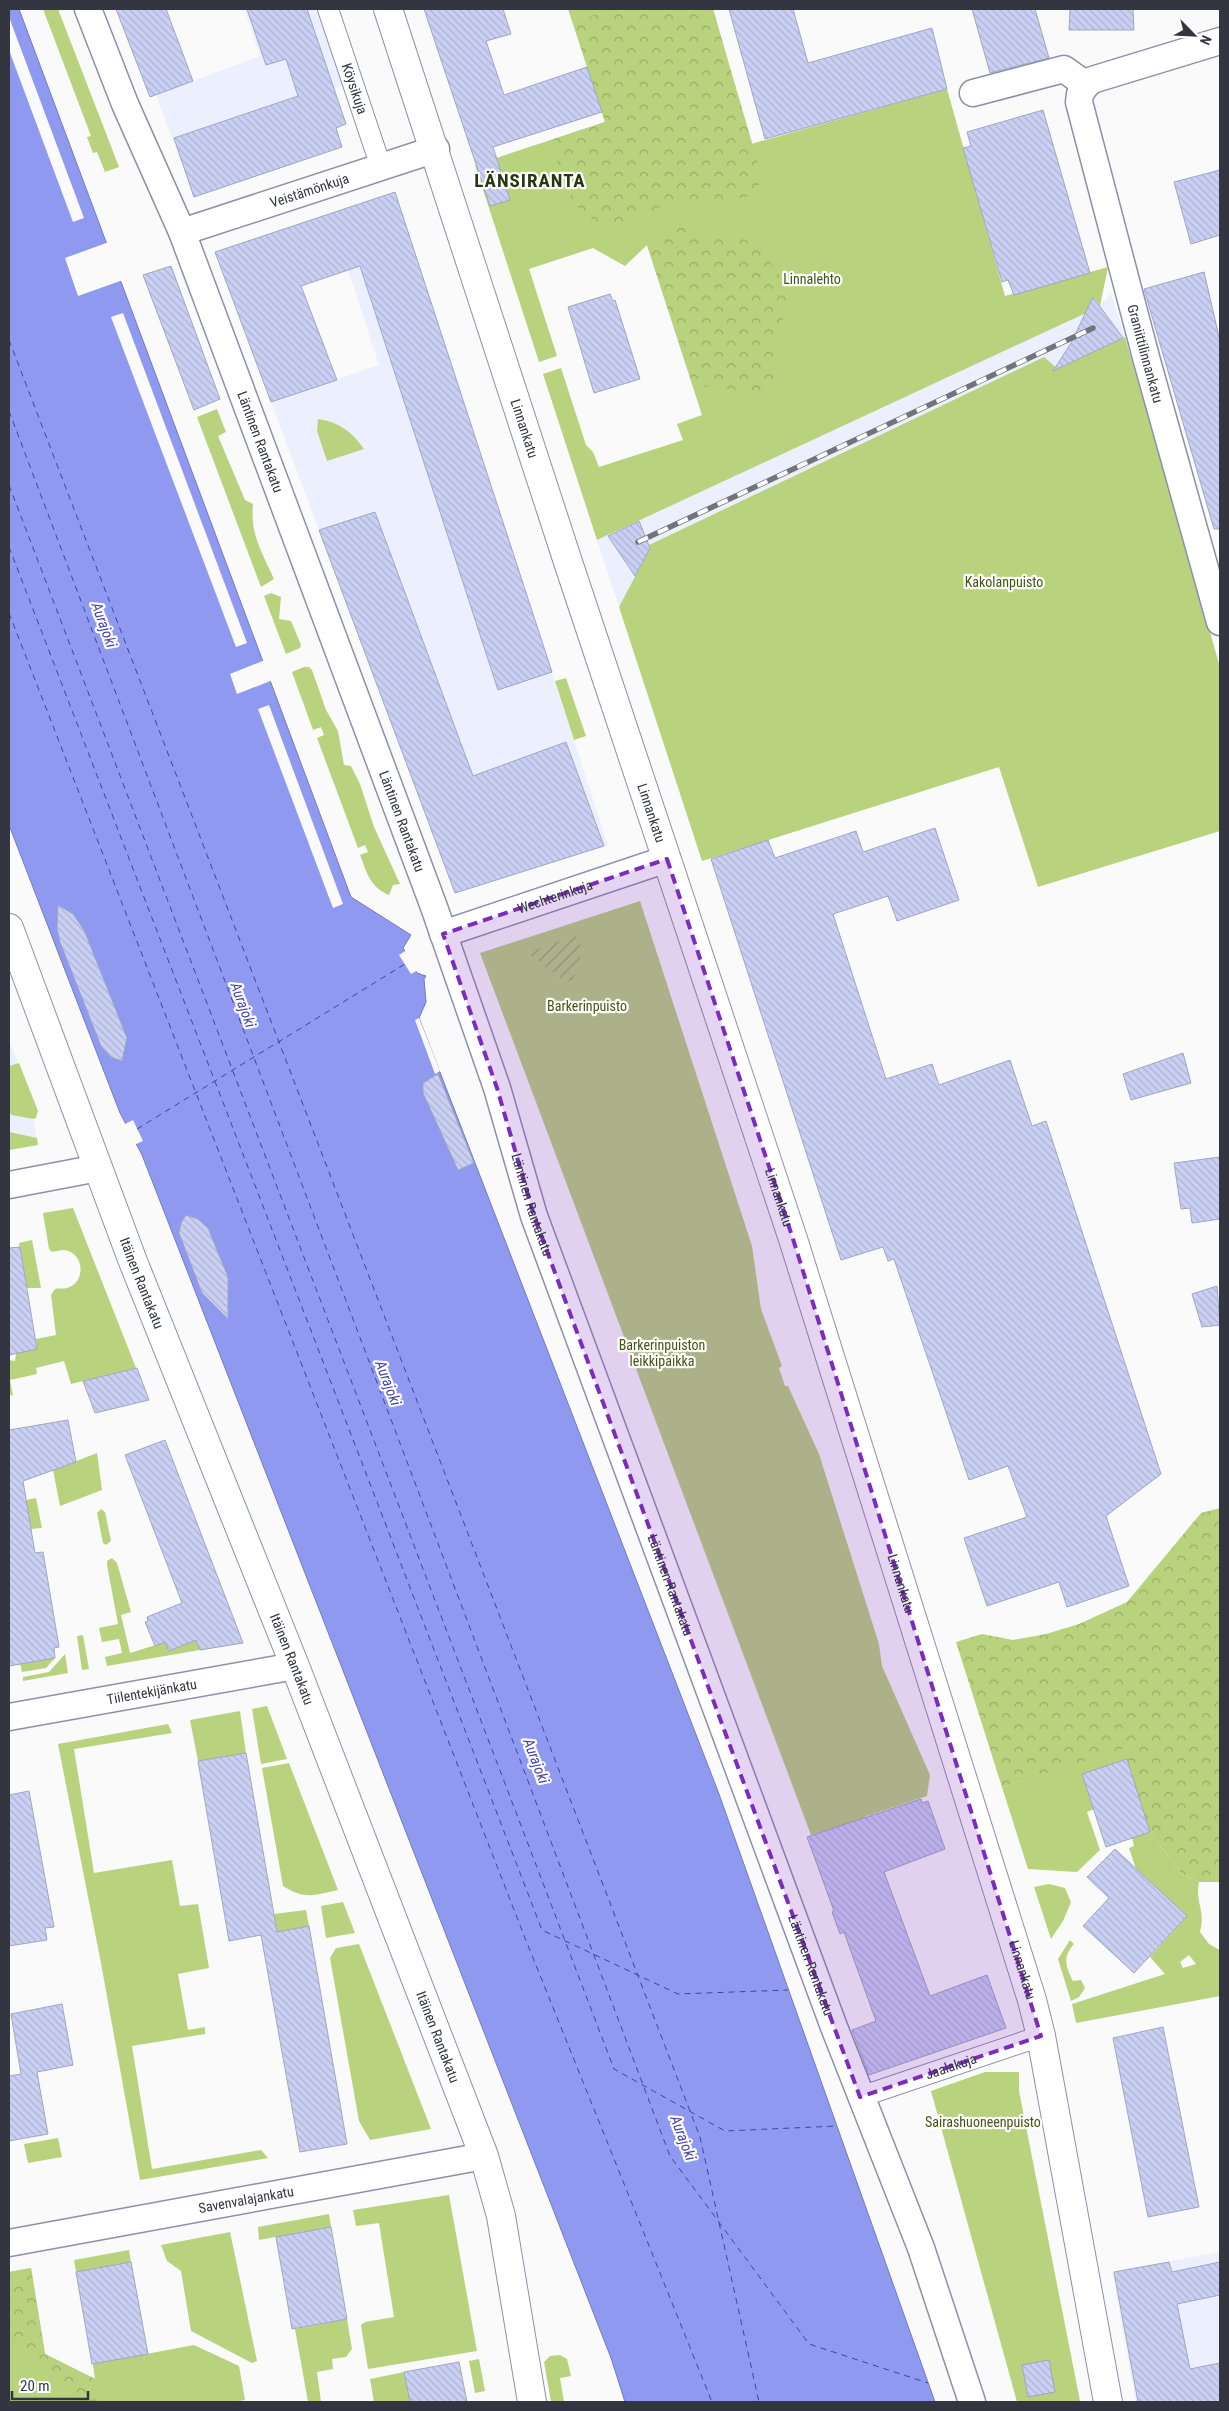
<svg xmlns="http://www.w3.org/2000/svg" width="1229" height="2411" viewBox="0 0 1229 2411" font-family="'Roboto Condensed',sans-serif">
	<style>
		.built { fill: #eceffe }
		.green { fill: #b9d27d; fill-rule: evenodd }
		.forest { fill: url(#forest-crowns) }
		.garden { fill: url(#garden-furrows) }
		.water { fill: #8f99f0; stroke: #737bbb }
		.pier { fill: #fafafa }
		.lines { fill: none; stroke-linecap: round; stroke-linejoin: round }
		.ferry { stroke: #4142a5; stroke-width: 1; stroke-dasharray: 6 5; stroke-linecap: butt }
		.building { fill: url(#building-back-hatch); stroke: #a1a6c1 }
		.pedestrian-casing { stroke: #8c90ab; stroke-width: 22 }
		.minor-casing { stroke: #8c90ab; stroke-width: 29 }
		.tertiary-casing { stroke: #8c90ab; stroke-width: 30 }
		.pedestrian { stroke: #fff; stroke-width: 20 }
		.minor { stroke: #fff; stroke-width: 26 }
		.tertiary { stroke: #fff; stroke-width: 28 }
		.rail-casing { stroke: #73747b; stroke-width: 5.5 }
		.rail { stroke: #fff; stroke-width: 4; stroke-dasharray: 11; stroke-linecap: butt }
		.marked { fill: #7b2cbf; fill-opacity: 0.2; stroke: #7b2cbf; stroke-width: 4; stroke-dasharray: 10 6; stroke-linejoin: round }
		.labels { text-anchor: middle; dominant-baseline: central; stroke-width: 4.5; stroke-linejoin: round; paint-order: stroke }
		.street-label { font-size: 14px; fill: #333540; stroke: #fff }
		.park-label { font-size: 14px; fill: #45550f; stroke: #fff }
		.water-label { font-size: 15px; font-style: italic; fill: #4142a5; stroke: #fff }
		.district-label { font-size: 19px; font-weight: bold; letter-spacing: 1px; fill: #2b350f; stroke: #fff }
	</style>
	<defs>
		<pattern id="forest-crowns" width="20" height="18" patternUnits="userSpaceOnUse" patternTransform="scale(1.25)"><rect width="20" height="18" fill="#b9d27d"/><path d="M2 6a3 3 0 1 1 6 0M12 15a3 3 0 1 1 6 0" fill="none" stroke="#97ab68"/></pattern>
		<pattern id="garden-furrows" width="10" height="10" patternUnits="userSpaceOnUse" patternTransform="scale(1.25)"><rect width="10" height="10" fill="#b9d27d"/><path d="M-1 1l2-2M0 10L10 0M9 11l2-2" fill="none" stroke="#97ab68"/></pattern>
		<pattern id="building-back-hatch" width="6" height="6" patternUnits="userSpaceOnUse" patternTransform="scale(1.25)"><rect width="6" height="6" fill="#cad0f4"/><path d="M-1 5l2 2M0 0l6 6M5-1l2 2" fill="none" stroke="#aeb3d2"/></pattern>
	</defs>
	<rect width="100%" height="100%" fill="#fafafa"/>
	<g class="built">
		<polygon points="244,9 319,9 344,85 324,92 194,197 156,95 260,56"/>
		<polygon points="395,192 608,845 455,893 271,402 379,365 330,214"/>
		<polygon points="1111,293 1125,337 1058,369 1044,357 649,545 650,548 619,607 597,540 1086,313 1094,297 1100,306"/>
		<polygon points="9,1040 28,1091 38,1145 9,1150"/>
		<polygon points="1220,2252 1220,2402 1136,2402 1112,2272"/>
	</g>
	<g class="green">
		<polygon points="43,9 58,9 119,167 105,172 97,152 93,153 87,137 91,136"/>
		<polygon points="568,9 713,9 751,144 947,89 1005,296 1108,267 1100,306 1094,297 1086,313 597,540 543,374 561,368 586,445 593,452 599,467 683,440 677,424 702,415 647,245 625,266 593,248 529,269 557,356 539,362 475,165 605,122"/>
		<polygon points="1125,337 1220,667 1220,831 1038,887 999,767 702,861 619,607 650,548 649,545 1044,357 1058,369"/>
		<path d="M217,409L226,432L218,436L245,500L253,504C250,535 262,552 274,579L261,587L197,417Z"/>
		<path d="M318,419C339,422 352,432 364,449L327,461L317,431Z"/>
		<polygon points="271,593 281,597 279,619 291,621 301,645 300,648 286,654 264,596"/>
		<path d="M304,667H309L312,670L326,710L338,731L344,765L351,766L360,784L374,827L400,884L393,885L389,895C370,887 367,873 360,855L368,852L365,845L358,848L317,738L324,735L321,727L313,730L292,672Z"/>
		<polygon points="566,678 586,736 574,740 555,681"/>
		<polygon points="640,901 752,1246 761,1309 782,1366 779,1368 785,1386 788,1386 819,1454 879,1644 882,1666 930,1775 927,1796 864,1817 865,1819 811,1835 480,953"/>
		<polygon points="19,1063 38,1111 36,1118 33,1119 12,1115 9,1112 9,1066"/>
		<polygon points="9,1132 37,1138 38,1145 9,1150"/>
		<path d="M73,1208L136,1368L71,1384L64,1361L36,1368L37,1374L10,1380L13,1396L9,1394V1360L15,1361L16,1353L37,1349L36,1339L56,1335L51,1295L55,1289C59,1288 64,1289 67,1288C87,1282 84,1252 64,1250C60,1250 56,1251 52,1252L49,1249L43,1213Z"/>
		<polygon points="32,1240 41,1288 27,1288 19,1243"/>
		<polygon points="97,1453 102,1490 60,1506 53,1470"/>
		<polygon points="36,1498 42,1528 31,1529 26,1500"/>
		<polygon points="101,1509 105,1512 111,1541 106,1545 103,1543 97,1513"/>
		<polygon points="112,1558 117,1563 131,1612 121,1615 130,1653 165,1642 169,1651 196,1640 200,1650 107,1666 105,1657 122,1653 119,1639 102,1642 99,1628 118,1624 107,1565 107,1561"/>
		<polygon points="83,1635 89,1669 82,1670 77,1636"/>
		<polygon points="65,1654 68,1673 23,1681 23,1677 49,1672"/>
		<polygon points="55,1658 46,1668 22,1672 20,1663"/>
		<polygon points="267,1706 287,1759 261,1764 252,1709"/>
		<polygon points="240,1711 246,1753 198,1761 190,1720"/>
		<polygon points="168,1724 172,1733 74,1749 94,1873 172,1860 180,1906 198,1904 209,1968 178,1974 188,2030 205,2027 205,2034 132,2046 152,2169 261,2150 268,2158 140,2180 101,1963 58,1744"/>
		<polygon points="1123,1748 1127,1759 1083,1774 1094,1809 1087,1812 1100,1850 1077,1872 1028,1869 1002,1787"/>
		<path d="M289,1763L338,1890C314,1895 305,1900 283,1886L262,1768Z"/>
		<path d="M1150,1832L1181,1873L1199,1882C1195,1903 1206,1911 1200,1932L1209,1944L1220,1950V1996L1076,2023L1072,2004L1165,1974L1150,1957L1187,1916L1136,1869L1129,1848L1134,1846L1132,1838ZM1189,1955L1196,1964L1183,1968L1180,1962Z"/>
		<polygon points="1049,1884 1065,1888 1071,1902 1063,1921 1051,1939 1034,1887"/>
		<polygon points="343,1902 355,1933 326,1938 321,1906"/>
		<polygon points="306,1910 309,1926 277,1932 274,1914"/>
		<path d="M1070,1940L1074,1944C1062,1957 1066,1967 1073,1981L1081,1980L1085,1988L1079,1997L1071,2001L1058,1959Z"/>
		<polygon points="359,1944 431,2129 370,2140 359,2121 330,1958 336,1948"/>
		<polygon points="985,2072 1019,2072 1019,2091 1080,2401 1017,2402 931,2091"/>
		<polygon points="58,2138 62,2157 28,2163 24,2144"/>
		<polygon points="449,2195 477,2351 368,2369 361,2325 365,2322 394,2317 379,2223 356,2226 353,2210"/>
		<polygon points="329,2214 331,2227 259,2240 258,2227"/>
		<polygon points="230,2232 257,2361 252,2363 191,2331 181,2271 167,2261 161,2245"/>
		<polygon points="129,2250 131,2262 76,2272 74,2260"/>
		<polygon points="31,2268 45,2354 95,2379 93,2364 194,2345 239,2366 245,2400 233,2402 9,2402 9,2272"/>
		<polygon points="347,2319 352,2349 346,2357 332,2359 333,2369 317,2372 321,2402 308,2402 295,2329"/>
		<polygon points="560,2355 567,2359 571,2376 560,2378 564,2402 551,2402 544,2362 550,2356"/>
		<polygon points="479,2359 485,2391 475,2393 469,2361"/>
		<polygon points="404,2372 410,2402 374,2402 370,2379"/>
	</g>
	<g class="forest">
		<polygon points="600,9 713,9 762,177 755,195 719,202 678,200 628,221 600,225 573,204 563,172 553,153 554,139 605,122 574,25 596,14"/>
		<polygon points="680,227 717,237 735,235 759,245 783,281 788,304 777,335 773,380 758,392 741,392 718,387 693,386 647,245 657,236"/>
		<polygon points="1220,1508 1220,1882 1199,1882 1181,1873 1150,1832 1123,1749 1002,1787 956,1642 982,1634 1013,1640 1046,1634 1079,1624 1127,1602 1201,1513"/>
		<polygon points="31,2268 45,2354 95,2379 99,2402 77,2402 9,2343 9,2272"/>
	</g>
	<polygon class="garden" points="575,936 580,939 581,955 573,981 563,980 531,956 532,951"/>
	<polygon class="water" points="9,9 19,9 351,897 411,935 403,948 417,973 426,976 424,979 426,1002 419,1018 719,1794 935,2402 625,2402 611,2358 142,1155 120,1113 9,825"/>
	<g class="pier">
		<polygon points="9,17 84,218 73,222 9,50"/>
		<polygon points="109,242 123,280 78,296 65,258"/>
		<polygon points="123,313 247,643 236,647 111,317"/>
		<polygon points="265,660 273,680 237,694 230,674"/>
		<polygon points="269,705 343,904 333,908 258,709"/>
		<polygon points="407,950 418,970 411,974 399,955"/>
		<polygon points="419,1018 440,1071 435,1074 415,1020"/>
		<polygon points="133,1120 143,1141 134,1145 123,1125"/>
	</g>
	<g class="lines">
		<g class="ferry">
			<polyline points="9,340 700,2137 759,2402"/>
			<polyline points="9,411 670,2156 809,2344 928,2383"/>
			<polyline points="9,485 614,2069 725,2131 837,2126"/>
			<polyline points="9,547 542,1930 678,1994 788,1990"/>
			<polyline points="9,613 525,1938 712,2402"/>
			<polyline points="137,1129 405,964"/>
		</g>
	</g>
	<g class="building">
		<polygon points="116,9 166,9 193,81 150,97"/>
		<polygon points="247,9 307,9 346,124 336,128 342,147 194,197 174,138 298,96 286,59 266,65"/>
		<polygon points="424,9 503,9 511,34 486,41 504,95 587,67 602,112 493,147 510,200 490,206"/>
		<polygon points="729,9 793,9 808,63 932,28 947,89 765,139"/>
		<polygon points="972,9 1035,9 1049,58 990,73"/>
		<polygon points="1070,9 1133,9 1134,30 1069,30"/>
		<polygon points="1043,110 1090,273 1014,295 1008,280 1002,282 963,148 971,146 967,132"/>
		<polygon points="1220,170 1220,235 1191,244 1174,182"/>
		<polygon points="395,192 552,672 498,690 360,266 301,286 337,380 271,402 215,252"/>
		<polygon points="171,266 220,399 194,410 143,275"/>
		<polygon points="1204,272 1220,341 1220,529 1214,529 1144,289"/>
		<polygon points="610,294 613,301 615,300 640,379 594,393 568,307"/>
		<polygon points="1093,297 1123,338 1053,371 1071,343"/>
		<polygon points="375,512 473,776 566,742 604,846 455,893 319,530"/>
		<polygon points="639,521 650,548 635,576 608,536"/>
		<polygon points="935,828 959,900 897,921 888,896 833,914 886,1079 932,1064 939,1085 1010,1060 1032,1126 1046,1121 1161,1474 1106,1516 1129,1586 1067,1607 1059,1582 987,1606 964,1538 1027,1517 1008,1466 969,1480 894,1259 888,1261 883,1247 841,1260 711,859 768,840 775,858 856,831 863,852"/>
		<polygon points="58,905 73,914 84,930 127,1038 122,1061 111,1057 101,1046 60,942 57,928"/>
		<polygon points="1183,1053 1191,1083 1131,1100 1123,1074"/>
		<polygon points="438,1074 474,1163 458,1170 423,1093 423,1083"/>
		<polygon points="1220,1157 1220,1219 1192,1223 1190,1208 1181,1209 1174,1163"/>
		<polygon points="186,1215 198,1219 208,1228 228,1277 228,1319 202,1293 179,1233 181,1223"/>
		<polygon points="20,1247 37,1349 9,1355 9,1248"/>
		<polygon points="1217,1286 1220,1325 1202,1327 1192,1294"/>
		<polygon points="137,1368 149,1400 95,1413 83,1381"/>
		<polygon points="68,1420 76,1462 23,1481 35,1553 43,1552 59,1647 54,1648 55,1658 9,1666 9,1430"/>
		<polygon points="165,1440 243,1643 200,1650 196,1640 169,1651 165,1642 155,1646 145,1622 148,1621 147,1617 182,1603 125,1455"/>
		<polygon points="246,1753 277,1932 309,1926 347,2144 300,2152 261,1935 229,1941 198,1761"/>
		<polygon points="1127,1759 1150,1832 1106,1847 1082,1774"/>
		<polygon points="29,1791 54,1927 45,1928 47,1940 9,1946 9,1795"/>
		<polygon points="921,1799 922,1803 928,1801 945,1849 884,1872 910,1942 930,1996 987,1975 1006,2028 869,2075 852,2030 876,2021 844,1932 840,1934 832,1912 834,1911 807,1837"/>
		<polygon points="1115,1849 1187,1916 1134,1973 1083,1926 1109,1898 1087,1877"/>
		<polygon points="62,2004 73,2065 37,2072 48,2134 9,2141 9,2076 21,2074 11,2014"/>
		<polygon points="1163,2027 1199,2207 1148,2217 1113,2038"/>
		<polygon points="331,2227 347,2319 292,2329 276,2237"/>
		<polygon points="131,2262 148,2354 92,2364 76,2272"/>
		<polygon points="1169,2262 1172,2272 1220,2262 1220,2295 1177,2304 1190,2369 1220,2363 1220,2402 1138,2402 1114,2272"/>
		<polygon points="1049,2360 1055,2392 1028,2397 1022,2365"/>
		<polygon points="459,2362 467,2402 410,2402 404,2372"/>
	</g>
	<g class="lines">
		<defs>
			<g id="pedestrian">
				<path id="s1" d="M328,9L381,167"/>
				<path id="s2" d="M860,2097L1041,2036"/>
			</g>
			<g id="minor">
				<path id="s3" d="M88,9L125,104L182,232L434,907L497,1088L534,1216L834,2027L921,2248L972,2402"/>
				<path id="s4" d="M1086,85L1080,94L1079,102L1147,361L1220,622"/>
				<polyline points="973,93 1064,69 1086,85 1092,80 1220,41"/>
				<path id="s5" d="M182,232L436,149"/>
				<path id="s6" d="M443,934L667,859"/>
				<polyline points="9,1185 98,1168"/>
				<path id="s7" d="M9,1717L295,1666"/>
				<path id="s8" d="M9,2243L484,2156"/>
			</g>
			<g id="tertiary">
				<path id="s9" d="M388,9L568,562L793,1239L1032,2000L1041,2036L1108,2402"/>
				<path id="s10" d="M9,928L132,1259L295,1666L484,2156L501,2216L532,2402"/>
			</g>
		</defs>
		<use href="#pedestrian" class="pedestrian-casing"/>
		<use href="#minor" class="minor-casing"/>
		<use href="#tertiary" class="tertiary-casing"/>
		<use href="#pedestrian" class="pedestrian"/>
		<use href="#minor" class="minor"/>
		<use href="#tertiary" class="tertiary"/>
		<defs>
			<polyline id="rail" points="638,542 1093,328"/>
		</defs>
		<use href="#rail" class="rail-casing"/>
		<use href="#rail" class="rail"/>
	</g>
	<path class="marked" d="M667,859L793,1239L1041,2036L860,2097L534,1216L497,1088L443,934Z"/>
	<g class="labels">
		<g class="street-label">
			<text stroke="none"><textPath href="#s1" startOffset="84">Köysikuja</textPath></text>
			<text stroke="none"><textPath href="#s5" startOffset="134">Veistämönkuja</textPath></text>
			<text stroke="none"><textPath href="#s4" startOffset="279">Graniittilinnankatu</textPath></text>
			<text stroke="none"><textPath href="#s9" startOffset="441">Linnankatu</textPath></text>
			<text stroke="none"><textPath href="#s3" startOffset="466">Läntinen Rantakatu</textPath></text>
			<text stroke="none"><textPath href="#s9" startOffset="846">Linnankatu</textPath></text>
			<text stroke="none"><textPath href="#s3" startOffset="871">Läntinen Rantakatu</textPath></text>
			<text stroke="none"><textPath href="#s6" startOffset="118">Wechterinkuja</textPath></text>
			<text stroke="none"><textPath href="#s9" startOffset="1251">Linnankatu</textPath></text>
			<text stroke="none"><textPath href="#s3" startOffset="1276">Läntinen Rantakatu</textPath></text>
			<text stroke="none"><textPath href="#s10" startOffset="379">Itäinen Rantakatu</textPath></text>
			<text stroke="none"><textPath href="#s9" startOffset="1656">Linnankatu</textPath></text>
			<text stroke="none"><textPath href="#s3" startOffset="1681">Läntinen Rantakatu</textPath></text>
			<text stroke="none"><textPath href="#s10" startOffset="784">Itäinen Rantakatu</textPath></text>
			<text stroke="none"><textPath href="#s7" startOffset="145">Tiilentekijänkatu</textPath></text>
			<text stroke="none"><textPath href="#s3" startOffset="2086">Läntinen Rantakatu</textPath></text>
			<text stroke="none"><textPath href="#s9" startOffset="2061">Linnankatu</textPath></text>
			<text stroke="none"><textPath href="#s10" startOffset="1189">Itäinen Rantakatu</textPath></text>
			<text stroke="none"><textPath href="#s2" startOffset="96">Jaalakuja</textPath></text>
			<text stroke="none"><textPath href="#s8" startOffset="241">Savenvalajankatu</textPath></text>
		</g>
		<g class="park-label">
			<text x="812" y="279">Linnalehto</text>
			<text x="1004" y="582">Kakolanpuisto</text>
			<text x="587" y="1006">Barkerinpuisto</text>
			<text x="662" y="1345">Barkerinpuiston<tspan x="662" dy="16">leikkipaikka</tspan></text>
			<text x="983" y="2122">Sairashuoneenpuisto</text>
		</g>
		<g class="water-label">
			<text transform="translate(104 625) rotate(70)">Aurajoki</text>
			<text transform="translate(243 1005) rotate(70)">Aurajoki</text>
			<text transform="translate(388 1383) rotate(69)">Aurajoki</text>
			<text transform="translate(536 1761) rotate(69)">Aurajoki</text>
			<text transform="translate(683 2138) rotate(69)">Aurajoki</text>
		</g>
		<g class="district-label">
			<text x="530" y="180">LÄNSIRANTA</text>
		</g>
	</g>
	<rect width="1229" height="2411" fill="none" stroke="#333540" stroke-width="20"/>
	<g transform="translate(1194 35) rotate(114)" stroke="#ffffff" stroke-width="4" paint-order="stroke">
	<path d="M0-4L9 19L0 12L-9 19Z" fill="#333540"/>
	<text y="-8" font-size="14" font-weight="bold" text-anchor="middle" fill="#333540">N</text>
	</g>
	<path d="M12 2391v8h76v-8" fill="none" stroke="#333540" stroke-width="2.5"/>
	<text x="20" y="2391" font-size="15" fill="#333540" stroke="#ffffff" stroke-width="4" paint-order="stroke">20 m</text>
</svg>
